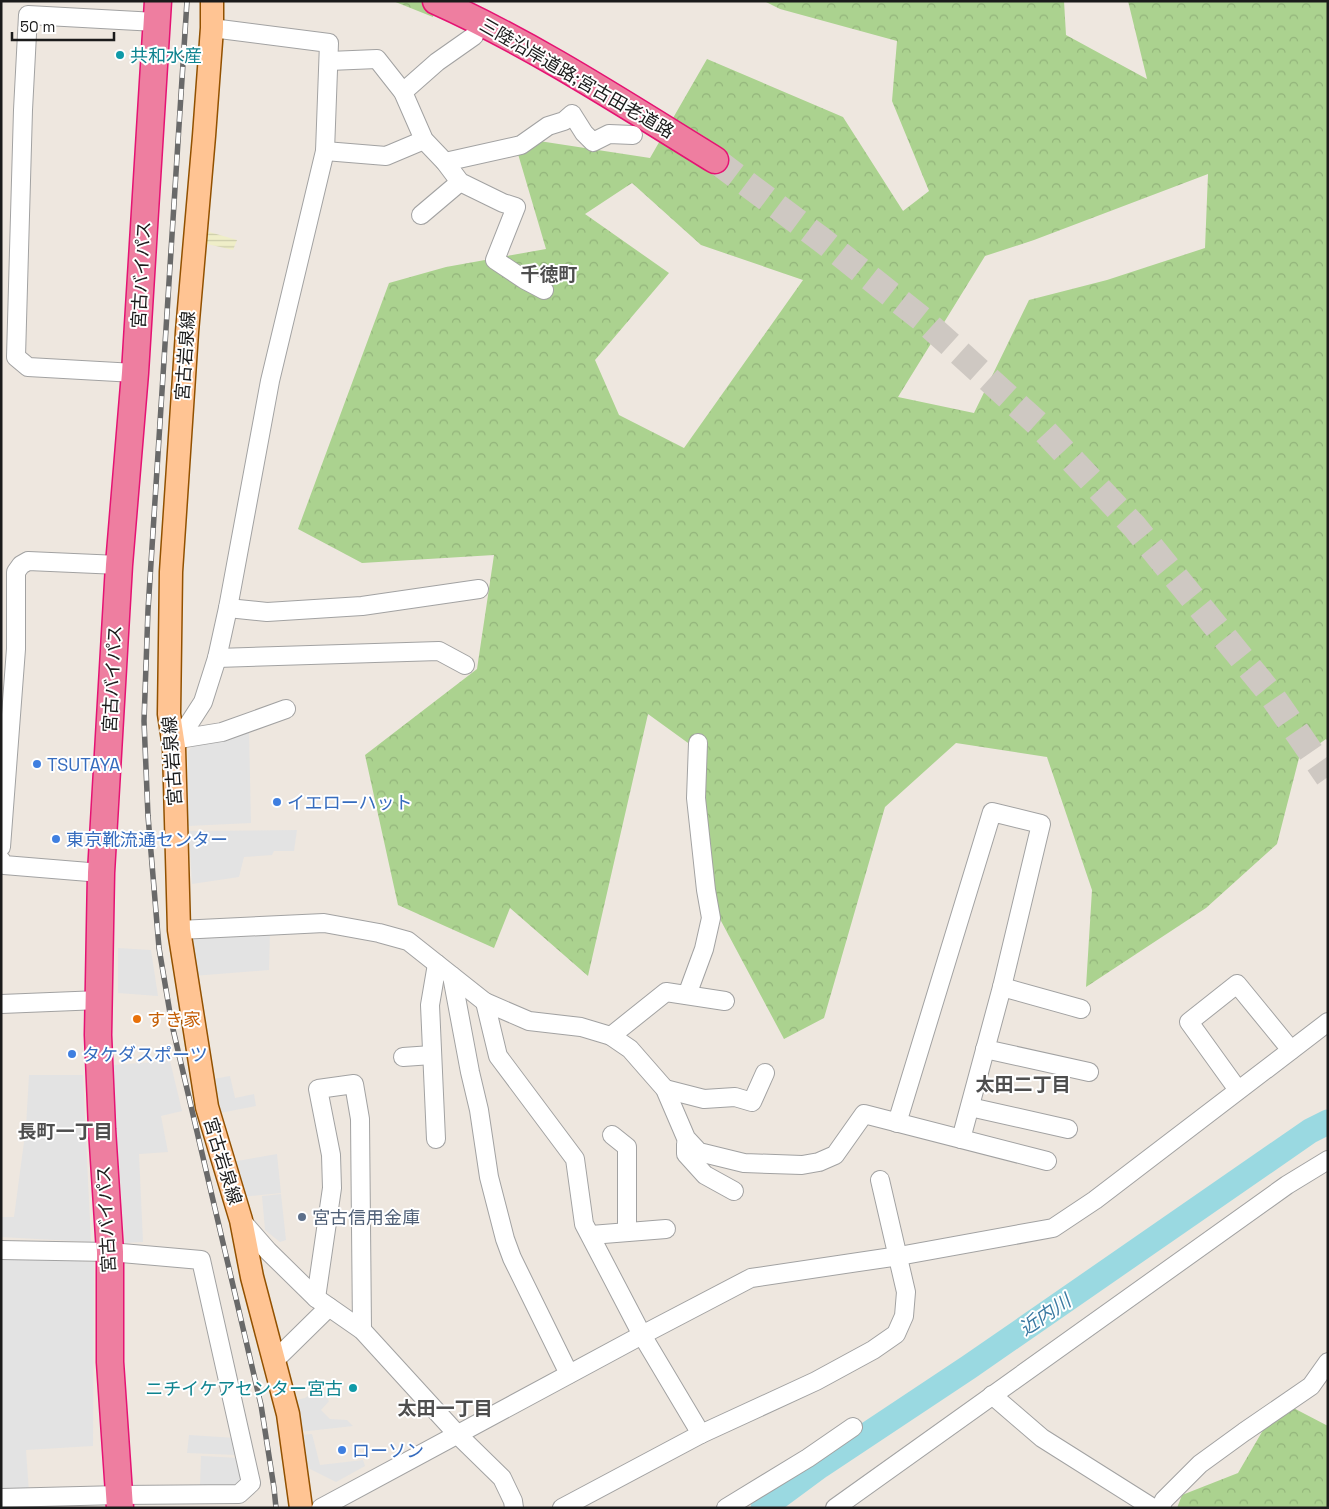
<svg xmlns="http://www.w3.org/2000/svg" width="1329" height="1509" viewBox="0 0 1329 1509" font-family="'Space Grotesk','Noto Sans JP',sans-serif">
	<style>
		.farmland { fill: url(#farmland-rules) }
		.forest { fill: url(#forest-crowns); fill-rule: evenodd }
		.parking { fill: #e3e3e3 }
		.lines { fill: none; stroke-linecap: round; stroke-linejoin: round }
		.river { stroke: #9ad9e1; stroke-width: 25 }
		.highway-tunnel { stroke: #cec8c2; stroke-width: 26; stroke-dasharray: 26 13; stroke-linecap: butt }
		.minor-casing { stroke: #a2a2a2; stroke-width: 20 }
		.major-casing { stroke: #925100; stroke-width: 25 }
		.highway-casing { stroke: #e51373; stroke-width: 29 }
		.minor { stroke: #fff; stroke-width: 18 }
		.major { stroke: #ffc493; stroke-width: 22 }
		.highway { stroke: #ee7ea0; stroke-width: 26 }
		.rail-casing { stroke: #696969; stroke-width: 5.5 }
		.rail { stroke: #fff; stroke-width: 4; stroke-dasharray: 11; stroke-linecap: butt }
		.culture-dot { fill: #0f9aa8; stroke: #fff; stroke-width: 2 }
		.shop-dot { fill: #3f7fe0; stroke: #fff; stroke-width: 2 }
		.food-dot { fill: #e8710a; stroke: #fff; stroke-width: 2 }
		.service-dot { fill: #5c6f8a; stroke: #fff; stroke-width: 2 }
		.labels { text-anchor: middle; dominant-baseline: central; stroke-width: 4; stroke-linejoin: round; paint-order: stroke }
		.culture-label { font-size: 18px; fill: #0d838f; stroke: #fff; text-anchor: start }
		.street-label { font-size: 18px; fill: #1b1b1b; stroke: #fff }
		.shop-label { font-size: 18px; fill: #366cbe; stroke: #fff; text-anchor: start }
		.food-label { font-size: 18px; fill: #c56008; stroke: #fff; text-anchor: start }
		.service-label { font-size: 18px; fill: #4e5e75; stroke: #fff; text-anchor: start }
		.neighbourhood-label { font-size: 19px; font-weight: bold; fill: #4e4e4e; stroke: #fff }
		.water-label { font-size: 19px; font-style: italic; fill: #3b7aa2; stroke: #fff }
	</style>
	<defs>
		<pattern id="farmland-rules" width="6" height="5" patternUnits="userSpaceOnUse" patternTransform="scale(1.25)"><rect width="6" height="5" fill="#efeec8"/><path d="M0 2.5h6" fill="none" stroke="#ccccab"/></pattern>
		<pattern id="forest-crowns" width="20" height="18" patternUnits="userSpaceOnUse" patternTransform="scale(1.25)"><rect width="20" height="18" fill="#abd28f"/><path d="M2 6a3 3 0 1 1 6 0M12 15a3 3 0 1 1 6 0" fill="none" stroke="#93b47b"/></pattern>
	</defs>
	<rect width="100%" height="100%" fill="#eee7df"/>
	<polygon class="farmland" points="206,231 237,240 233,250 203,243"/>
	<g class="forest">
		<polygon points="393,1 437,1 433,17"/>
		<path d="M764,1H1064L1066,35L1147,79L1128,1H1328V741L1326,739L1299,758L1277,844L1206,908L1086,987L1092,890L1047,757L956,743L885,807L824,1018L784,1039L697,876L706,756L648,714L588,976L510,908L494,948L398,905L365,755L477,669L494,555L362,563L298,529L389,283L446,267L546,249L513,137L650,158L707,59L843,117L903,211L929,191L892,101L897,41L780,9ZM1208,174L1205,248L1107,280L1029,300L974,413L898,397L985,256L1034,240ZM632,183L701,245L803,280L684,448L619,415L595,360L669,273L585,214Z"/>
		<polygon points="1280,1401 1328,1426 1328,1508 1177,1508 1182,1495 1238,1473"/>
	</g>
	<g class="parking">
		<polygon points="249,730 251,823 188,826 188,752 192,746"/>
		<polygon points="297,830 294,851 274,851 272,855 244,857 239,877 192,884 189,831"/>
		<polygon points="270,932 269,970 193,976 190,935"/>
		<polygon points="118,948 151,950 158,996 118,993"/>
		<polygon points="170,1061 182,1111 161,1116 168,1152 139,1154 143,1242 125,1243 111,1065"/>
		<polygon points="29,1075 83,1075 91,1242 1,1237 1,1217 14,1217 26,1127"/>
		<polygon points="230,1076 235,1098 254,1094 256,1106 220,1113 213,1079"/>
		<polygon points="277,1154 281,1193 241,1197 231,1162"/>
		<polygon points="281,1194 286,1240 280,1242 265,1230 262,1196"/>
		<polygon points="1,1256 94,1262 93,1446 26,1450 29,1492 1,1493"/>
		<polygon points="319,1388 329,1401 321,1410 330,1419 347,1420 353,1426 299,1432 292,1401 305,1398"/>
		<polygon points="312,1434 320,1465 363,1460 365,1466 336,1482 308,1468 301,1435"/>
		<polygon points="189,1435 236,1438 237,1455 187,1453"/>
		<polygon points="201,1456 239,1458 242,1476 241,1485 200,1486"/>
	</g>
	<g class="lines">
		<polyline class="river" points="763,1508 820,1466 969,1367 1310,1131 1328,1122"/>
		<polyline class="highway-tunnel" points="715,160 822,240 922,319 1038,424 1134,526 1270,693 1328,777"/>
		<defs>
			<g id="minor">
				<polyline points="329,61 377,59 403,92 424,140 445,162 460,182 503,203 516,207 495,260 525,280 544,290"/>
				<polyline points="403,92 437,62 474,36"/>
				<polyline points="325,151 386,156 424,140"/>
				<polyline points="445,162 521,145 548,126 564,121 572,114 584,133 593,142 609,134 633,135"/>
				<polyline points="421,215 460,182"/>
				<polyline points="135,373 28,367 16,357 23,110 28,15 156,22"/>
				<polyline points="228,608 267,612 362,606 479,589"/>
				<polyline points="217,658 439,651 465,665"/>
				<polyline points="179,739 222,732 286,709"/>
				<polyline points="174,747 203,702 217,658 228,608 270,381 325,151 329,43 212,28"/>
				<polyline points="1,847 16,649 16,572 21,565 28,561 119,565"/>
				<polyline points="1,860 4,865 101,873"/>
				<polyline points="179,930 324,923 379,933 408,941 485,1002 529,1021 581,1027 611,1036 630,1049 665,1089 686,1138 699,1152 744,1163 802,1165 819,1162 835,1155 864,1114 1047,1161"/>
				<polyline points="452,976 470,1072 479,1110 489,1177 505,1239 512,1258 569,1374"/>
				<polyline points="1002,987 1081,1009"/>
				<polyline points="687,995 704,949 711,918 706,890 696,798 698,743"/>
				<polyline points="485,1002 498,1056 575,1159 584,1224 642,1335 701,1434 816,1381 873,1350 896,1334 904,1316 906,1292 880,1180"/>
				<polyline points="1,1004 100,1000"/>
				<polyline points="611,1036 666,992 725,1001"/>
				<polyline points="985,1049 1089,1072"/>
				<polyline points="403,1057 432,1055"/>
				<polyline points="665,1089 704,1099 735,1097 752,1102 765,1073"/>
				<polyline points="1238,1090 1189,1022 1237,984 1291,1050"/>
				<polyline points="970,1107 1068,1129"/>
				<polyline points="897,1123 992,812 1041,824 1002,987 961,1139"/>
				<polyline points="612,1135 627,1147 627,1232"/>
				<polyline points="436,1139 430,1005 437,964"/>
				<polyline points="686,1144 686,1154 705,1175 734,1191"/>
				<polyline points="241,1220 268,1251 316,1298 362,1330 458,1435 502,1478 513,1501 514,1508"/>
				<polyline points="591,1235 666,1229"/>
				<polyline points="1,1250 110,1252 201,1260 251,1483 239,1494 120,1495 1,1498"/>
				<polyline points="316,1298 332,1188 331,1155 318,1089 354,1084 360,1119 362,1330"/>
				<polyline points="274,1361 329,1307"/>
				<polyline points="992,1395 1042,1438 1153,1508"/>
				<polyline points="321,1508 642,1335 751,1278 899,1256 1053,1228 1095,1200 1328,1022"/>
				<polyline points="562,1508 701,1434"/>
				<polyline points="726,1508 808,1458 853,1427"/>
				<polyline points="835,1508 1287,1185 1328,1160"/>
				<polyline points="1160,1508 1164,1500 1200,1464 1244,1432 1311,1386 1328,1362"/>
			</g>
			<polyline id="major" points="212,1 212,28 204,136 187,332 171,572 169,714 174,747 179,930 207,1107 241,1220 252,1277 288,1414 301,1508"/>
			<g id="highway">
				<path d="M436,1C534,45 624,104 715,160"/>
				<polyline points="120,1508 110,1362 110,1252 102,1129 98,1035 101,873 119,565 135,373 158,1"/>
			</g>
		</defs>
		<use href="#minor" class="minor-casing"/>
		<use href="#major" class="major-casing"/>
		<use href="#highway" class="highway-casing"/>
		<use href="#minor" class="minor"/>
		<use href="#major" class="major"/>
		<use href="#highway" class="highway"/>
		<defs>
			<polyline id="rail" points="187,1 148,610 144,721 148,816 159,948 172,1025 261,1405 274,1488 276,1508"/>
		</defs>
		<use href="#rail" class="rail-casing"/>
		<use href="#rail" class="rail"/>
	</g>
	<g class="culture-dot">
		<circle cx="120" cy="55" r="5"/>
		<circle cx="353" cy="1388" r="5"/>
	</g>
	<g class="shop-dot">
		<circle cx="37" cy="764" r="5"/>
		<circle cx="277" cy="802" r="5"/>
		<circle cx="56" cy="839" r="5"/>
		<circle cx="72" cy="1054" r="5"/>
		<circle cx="342" cy="1450" r="5"/>
	</g>
	<circle class="food-dot" cx="137" cy="1019" r="5"/>
	<circle class="service-dot" cx="302" cy="1217" r="5"/>
	<g class="labels">
		<g class="culture-label">
			<text x="130" y="55">共和水産</text>
			<text x="343" y="1388" text-anchor="end">ニチイケアセンター宮古</text>
		</g>
		<g class="street-label">
			<text transform="translate(577 78) rotate(30)">三陸沿岸道路;宮古田老道路</text>
			<text transform="translate(141 275) rotate(-87)">宮古バイパス</text>
			<text transform="translate(185 356) rotate(-86)">宮古岩泉線</text>
			<text transform="translate(112 679) rotate(-87)">宮古バイパス</text>
			<text transform="translate(172 761) rotate(-94)">宮古岩泉線</text>
			<text transform="translate(223 1161) rotate(73)">宮古岩泉線</text>
			<text transform="translate(106 1219) rotate(-93)">宮古バイパス</text>
		</g>
		<g class="shop-label">
			<text x="47" y="764">TSUTAYA</text>
			<text x="287" y="802">イエローハット</text>
			<text x="66" y="839">東京靴流通センター</text>
			<text x="82" y="1054">タケダスポーツ</text>
			<text x="352" y="1450">ローソン</text>
		</g>
		<g class="food-label">
			<text x="147" y="1019">すき家</text>
		</g>
		<g class="service-label">
			<text x="312" y="1217">宮古信用金庫</text>
		</g>
		<g class="neighbourhood-label">
			<text x="549" y="274">千徳町</text>
			<text x="1023" y="1084">太田二丁目</text>
			<text x="65" y="1131">長町一丁目</text>
			<text x="445" y="1408">太田一丁目</text>
		</g>
		<g class="water-label">
			<text transform="translate(1045 1315) rotate(-34)">近内川</text>
		</g>
	</g>
	<rect width="1329" height="1509" fill="none" stroke="#1b1b1b" stroke-width="5"/>
	<path d="M12 32v8h102v-8" fill="none" stroke="#1b1b1b" stroke-width="2.5"/>
	<text x="20" y="32" font-size="15" fill="#1b1b1b" stroke="#ffffff" stroke-width="4" paint-order="stroke">50 m</text>
</svg>
